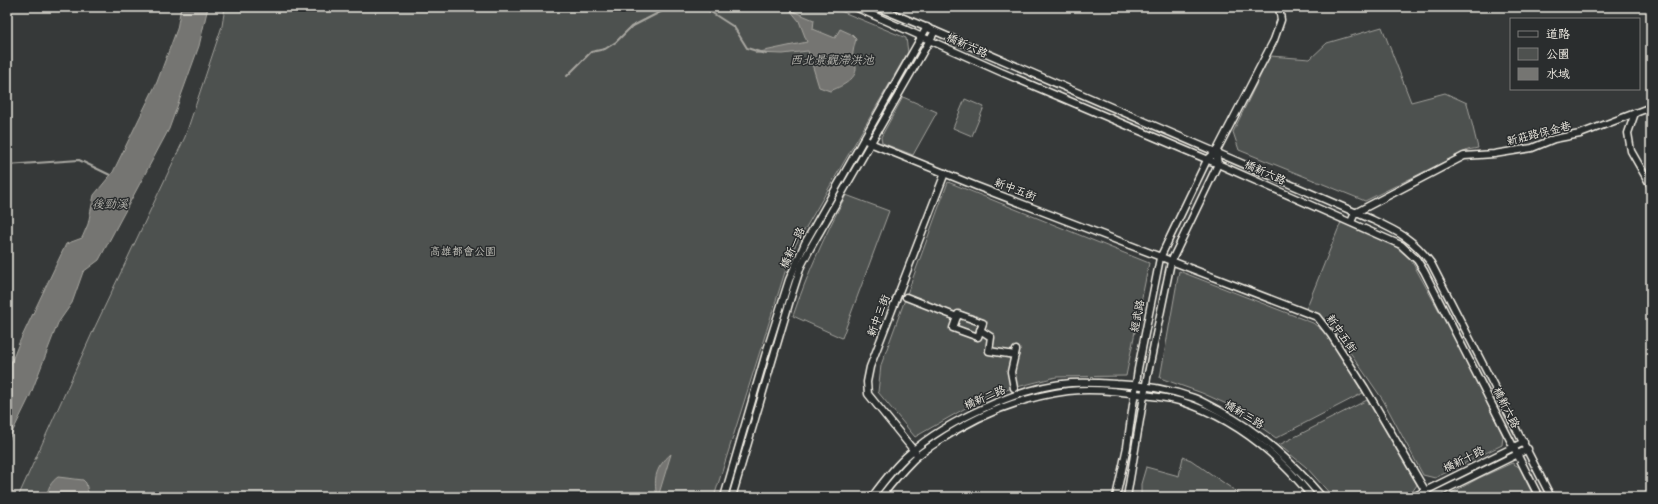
<svg xmlns="http://www.w3.org/2000/svg" width="1658" height="504" viewBox="0 0 1658 504" font-family="Kalam,'LXGW WenKai TC',sans-serif">
	<style>
		.green { fill: #4e514f; stroke: #a1a19c }
		.water { fill: #757572; stroke: #a8a7a1 }
		.lines { fill: none; stroke-linecap: round; stroke-linejoin: round }
		.stream { stroke: #a8a7a1; stroke-width: 2 }
		.minor-casing { stroke: #f4f1e8; stroke-width: 9 }
		.minor { stroke: #2a2d2e; stroke-width: 6 }
		.labels { text-anchor: middle; dominant-baseline: central; stroke-width: 3; stroke-linejoin: round; paint-order: stroke }
		.street-label { font-size: 11px; fill: #f4f1e8; stroke: #2a2d2e }
		.park-label { font-size: 11px; fill: #bab9b2; stroke: #2a2d2e }
		.water-label { font-size: 12px; font-style: italic; fill: #b4b3ad; stroke: #2a2d2e }
	</style>
	<rect width="100%" height="100%" fill="#363939"/>
	<filter id="ink" filterUnits="userSpaceOnUse"><feTurbulence type="fractalNoise" baseFrequency=".025" numOctaves="2"/><feDisplacementMap in="SourceGraphic" scale="8" xChannelSelector="R" yChannelSelector="G"/><feConvolveMatrix kernelMatrix="1 2 1 2 8 2 1 2 1" color-interpolation-filters="sRGB"/></filter>
	<g filter="url(#ink)">
		<g class="green">
			<polygon points="225,7 831,7 906,38 908,52 791,253 714,497 18,497 94,329 185,137 222,26"/>
			<polygon points="1382,27 1411,102 1445,93 1467,103 1478,148 1468,150 1365,201 1239,150 1233,132 1270,56 1310,59 1327,43"/>
			<polygon points="903,97 937,112 913,155 882,143 881,137"/>
			<polygon points="965,99 984,107 972,136 953,128"/>
			<polygon points="948,182 1149,263 1126,376 1056,377 990,394 915,437 878,392 881,365"/>
			<path d="M846,195L889,211L842,338L793,316C807,274 825,235 846,195Z"/>
			<polygon points="1341,222 1378,237 1396,247 1411,260 1463,354 1503,436 1502,445 1435,478 1423,475 1383,400 1336,332 1319,314 1306,309"/>
			<polygon points="1179,271 1313,323 1328,335 1363,393 1276,438 1231,406 1202,393 1160,378"/>
			<polygon points="1367,400 1417,485 1412,492 1403,497 1333,497 1306,467 1279,445"/>
			<polygon points="1183,457 1191,460 1244,497 1144,497 1141,494 1141,484 1146,467 1179,476"/>
			<polygon points="1512,463 1519,467 1534,497 1444,497 1479,478"/>
		</g>
		<g class="water">
			<polygon points="181,7 208,7 199,46 169,129 99,260 83,272 72,303 58,323 30,396 7,443 7,373 19,343 66,244 82,238 88,224 94,195 113,172 157,82 177,29"/>
			<path d="M790,10L814,20L813,29L835,38L840,29L851,34L856,39C854,47 852,53 853,61C854,63 855,65 856,67C857,80 840,87 830,91L819,87L808,51L783,54L755,53L807,42L799,21Z"/>
			<path d="M671,454L658,497H657C653,477 656,467 671,454Z"/>
			<path d="M58,477L83,480L86,483L89,497H47C47,489 51,482 58,477Z"/>
		</g>
		<g class="lines">
			<g class="stream">
				<polyline points="703,7 734,27 747,48 766,54"/>
				<polyline points="567,76 591,52 605,49 616,42 631,27 670,7"/>
				<polyline points="7,165 79,160 110,175"/>
			</g>
			<defs>
				<g id="minor">
					<polyline points="855,7 1001,72 1218,164 1401,245 1417,260 1424,271 1539,497"/>
					<path d="M877,7L935,31L1373,220C1399,232 1413,239 1431,263L1551,497"/>
					<polyline points="1635,113 1628,133 1631,151 1651,186"/>
					<polyline points="864,139 875,145 976,186 1317,317 1331,335 1365,388 1429,497"/>
					<polyline points="1351,222 1355,213 1464,156 1494,154 1532,148 1554,139 1580,134 1651,107"/>
					<polyline points="906,297 957,317"/>
					<polygon points="958,314 983,323 978,337 953,328"/>
					<polyline points="980,330 991,337 989,351 1015,355"/>
					<polyline points="1014,388 1011,372 1016,350"/>
					<polyline points="915,452 868,394 867,382 870,367 945,173"/>
					<polyline points="724,497 765,356 789,280 805,243 927,27"/>
					<polyline points="732,497 791,297 801,266 811,247 935,31"/>
					<path d="M872,497C883,482 895,466 909,454C946,421 1022,386 1071,383C1086,382 1102,383 1117,384C1143,385 1169,389 1194,398C1202,401 1210,406 1218,410C1260,432 1291,461 1322,497"/>
					<path d="M881,497C891,484 902,471 913,460C920,453 929,448 937,442C976,416 1022,397 1068,391C1093,388 1119,391 1144,395C1161,397 1177,399 1194,406C1241,424 1281,458 1312,497"/>
					<polyline points="1116,497 1127,447 1138,369 1160,258 1207,160 1216,152 1274,40 1281,20 1279,7"/>
					<polyline points="1127,497 1147,378 1171,262 1218,164 1216,152"/>
					<polyline points="1413,497 1524,442"/>
					<polyline points="1430,497 1528,449"/>
				</g>
			</defs>
			<use href="#minor" class="minor-casing"/>
			<use href="#minor" class="minor"/>
		</g>
	</g>
	<g class="labels">
		<g class="street-label">
			<text transform="translate(967 46) rotate(24)">橋新六路</text>
			<text transform="translate(1539 134) rotate(-14)">新莊路保金巷</text>
			<text transform="translate(1265 173) rotate(24)">橋新六路</text>
			<text transform="translate(1015 190) rotate(21)">新中五街</text>
			<text transform="translate(793 248) rotate(-65)">橋新一路</text>
			<text transform="translate(879 316) rotate(-69)">新中三街</text>
			<text transform="translate(1138 316) rotate(-79)">經武路</text>
			<text transform="translate(1341 334) rotate(55)">新中五街</text>
			<text transform="translate(985 398) rotate(-23)">橋新二路</text>
			<text transform="translate(1506 408) rotate(63)">橋新六路</text>
			<text transform="translate(1244 415) rotate(32)">橋新三路</text>
			<text transform="translate(1464 460) rotate(-26)">橋新十路</text>
		</g>
		<g class="park-label">
			<text x="463" y="252">高雄都會公園</text>
		</g>
		<g class="water-label">
			<text x="832" y="60">西北景觀滯洪池</text>
			<text x="110" y="204">後勁溪</text>
		</g>
	</g>
	<rect width="1658" height="504" fill="none" stroke="#2a2d2e" stroke-width="24"/>
	<rect x="12" y="12" width="1634" height="480" fill="none" stroke="#f4f1e8" stroke-width="1.5" filter="url(#ink)"/>
	<rect x="1510" y="18" width="130" height="72" fill="#2a2d2e" stroke="#7b7b78"/>
	<rect x="1518" y="31" width="20" height="6" fill="#2a2d2e" stroke="#7b7b78"/>
	<text x="1546" y="38" font-size="12" fill="#f4f1e8">道路</text>
	<rect x="1518" y="48" width="20" height="12" fill="#4e514f" stroke="#7b7b78"/>
	<text x="1546" y="58" font-size="12" fill="#f4f1e8">公園</text>
	<rect x="1518" y="68" width="20" height="12" fill="#757572" stroke="#7b7b78"/>
	<text x="1546" y="78" font-size="12" fill="#f4f1e8">水域</text>
</svg>
